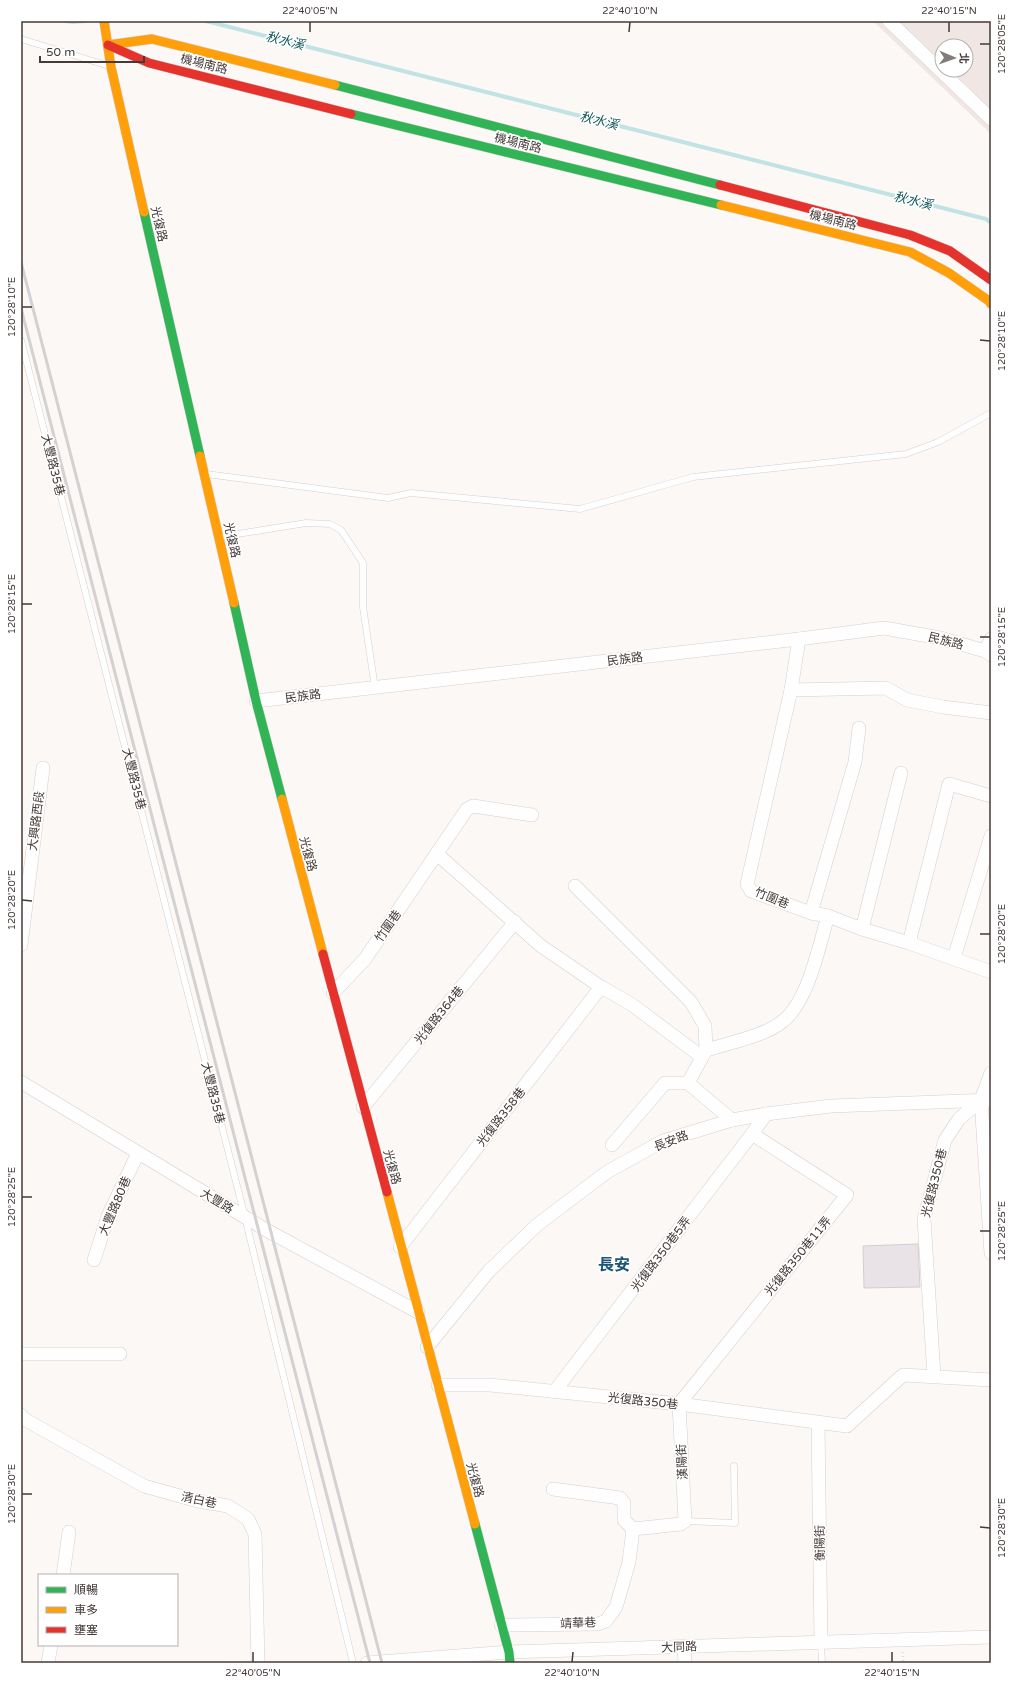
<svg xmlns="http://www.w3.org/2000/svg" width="1012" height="1684" viewBox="0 0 1012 1684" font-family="'Varela Round','Noto Sans TC',sans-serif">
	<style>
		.built { fill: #f0e7e4; fill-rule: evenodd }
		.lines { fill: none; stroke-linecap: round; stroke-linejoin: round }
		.stream { stroke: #c2e3e4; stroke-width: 4 }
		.building { fill: #e9e2e6; stroke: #d1ced0 }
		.lane-casing { stroke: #d5cfcd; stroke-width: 7 }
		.street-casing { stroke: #d5cfcd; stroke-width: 14 }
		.fast-casing { stroke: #d5cfcd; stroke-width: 10 }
		.slow-casing { stroke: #d5cfcd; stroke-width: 10 }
		.jam-casing { stroke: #d5cfcd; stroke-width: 10 }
		.path { stroke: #e0dedd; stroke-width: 2.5; stroke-dasharray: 1 3; stroke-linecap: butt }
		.lane { stroke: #fefefe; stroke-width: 6 }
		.street { stroke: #fefefe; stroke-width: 13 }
		.fast { stroke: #30b455; stroke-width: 9 }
		.slow { stroke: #ff9f0a; stroke-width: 9 }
		.jam { stroke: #e5322d; stroke-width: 9 }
		.rail { stroke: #d3d1d1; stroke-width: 3 }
		.ticks { fill: none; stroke: #443a37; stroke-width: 1.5 }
		.labels { text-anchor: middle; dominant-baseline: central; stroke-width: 3.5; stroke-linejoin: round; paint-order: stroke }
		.street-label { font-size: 12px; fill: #443a37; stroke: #fff }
		.water-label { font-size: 13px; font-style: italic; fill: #11575a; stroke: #fff }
		.district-label { font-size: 16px; font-weight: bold; fill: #1b5576; stroke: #fff }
		.neatline { fill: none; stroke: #443a37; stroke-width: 1.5 }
		.ticks-label { font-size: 10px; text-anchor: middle; fill: #443a37 }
	</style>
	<rect width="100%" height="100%" fill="#fbf8f6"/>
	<path class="built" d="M873,21H991V134ZM942,46H966V70H942Z"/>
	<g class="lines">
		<g class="stream">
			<polyline points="65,21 73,22 85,21"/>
			<polyline points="206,21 986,219 991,223"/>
		</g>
	</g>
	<polygon class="building" points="918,1244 920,1287 864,1288 863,1246"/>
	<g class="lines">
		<defs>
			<g id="lane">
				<polyline points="21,39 109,66"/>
				<polyline points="21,340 245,1217 353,1663"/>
				<polyline points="206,474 388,498 411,493 580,509 693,477 906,454 938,442 991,413"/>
				<polyline points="219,537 306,523 330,524 341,530 363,563 363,607 375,688"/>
				<polyline points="685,1521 735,1523 734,1466"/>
				<polyline points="821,1643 822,1663"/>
			</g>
			<g id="street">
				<polyline points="889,21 991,119"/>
				<polyline points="799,639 791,690 747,884 751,891 811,913 828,916 862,929 909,943 991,972"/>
				<polyline points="985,651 991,639"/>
				<polyline points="791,690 886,688 907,700 943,707 991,713"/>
				<polyline points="256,701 799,639 884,628 940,638 985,651 991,655"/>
				<polyline points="437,854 541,946 601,987 631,1004 702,1057"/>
				<polyline points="575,886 691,1002 705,1026 706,1050"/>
				<polyline points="811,913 855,762 859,728"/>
				<polyline points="862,929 901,773"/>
				<polyline points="909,943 949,784 991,796"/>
				<polyline points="21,945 43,768"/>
				<polyline points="954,958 991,836"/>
				<polyline points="333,993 365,959 467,809 473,806 532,815"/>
				<polyline points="991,1073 981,1100 991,1253"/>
				<polyline points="21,1082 268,1231 418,1312"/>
				<polyline points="688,1083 732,1120"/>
				<polyline points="363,1107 515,922"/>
				<path d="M612,1145L665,1083H688L706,1050C729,1043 765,1036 783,1021C808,1002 819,946 828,916"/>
				<polyline points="400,1247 601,987"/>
				<polyline points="94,1260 108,1216 138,1153"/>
				<polyline points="427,1347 489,1271 537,1225 607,1172 663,1141 732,1120 766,1114 831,1106 991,1100"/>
				<polyline points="21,1354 120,1354"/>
				<polyline points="934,1376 924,1219 945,1140 959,1119 981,1100"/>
				<polyline points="438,1385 490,1385 679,1404 847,1426 903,1375 991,1380"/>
				<polyline points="554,1392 752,1134 766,1114"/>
				<polyline points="21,1415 24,1419 144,1486 198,1501 228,1506 248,1519 255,1534 258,1663"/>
				<polyline points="818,1423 821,1643"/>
				<polyline points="553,1489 620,1498 624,1503 624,1520 633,1529"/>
				<polyline points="633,1529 681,1524 685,1521 679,1404 847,1195 752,1134"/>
				<polyline points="63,1575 69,1532"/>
				<polyline points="501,1625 598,1624 606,1621 616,1607 629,1562 633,1529"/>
				<polyline points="684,1647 685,1663"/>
				<polyline points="48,1663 51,1645"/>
				<polyline points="367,1663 509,1652 991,1637"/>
			</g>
			<g id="fast">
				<polyline points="335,85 720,185"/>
				<polyline points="351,114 721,205"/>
				<polyline points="144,212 200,456"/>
				<polyline points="234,603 256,701 282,799"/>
				<polyline points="475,1524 509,1652 510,1663"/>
			</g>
			<g id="slow">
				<polyline points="104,21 111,67 144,212"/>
				<polyline points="108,45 152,39 335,85"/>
				<polyline points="721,205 910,252 949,273 989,301 991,304"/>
				<polyline points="200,456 234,603"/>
				<polyline points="282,799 323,954"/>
				<polyline points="387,1192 475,1524"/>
			</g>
			<g id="jam">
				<polyline points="108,45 149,63 351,114"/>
				<polyline points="720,185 910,235 950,251 991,280"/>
				<polyline points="323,954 387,1192"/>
			</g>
		</defs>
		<use href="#lane" class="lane-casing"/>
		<use href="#street" class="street-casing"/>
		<use href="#fast" class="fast-casing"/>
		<use href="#slow" class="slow-casing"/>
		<use href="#jam" class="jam-casing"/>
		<polyline class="path" points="903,1652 903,1663"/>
		<use href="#lane" class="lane"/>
		<use href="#street" class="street"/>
		<use href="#fast" class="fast"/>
		<use href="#slow" class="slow"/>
		<use href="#jam" class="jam"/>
		<g class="rail">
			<polyline points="21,262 382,1663"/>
			<polyline points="21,308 370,1663"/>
		</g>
	</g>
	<path class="ticks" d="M310,32V22M629,32L630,22M949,32V22M980,44H990M22,307H32M980,340L990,341M22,604H32M980,637H990M22,900L32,901M980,934H990M22,1197H32M980,1231H990M22,1494H32M980,1527L990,1528M253,1662V1652M572,1662L573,1652M892,1662V1652"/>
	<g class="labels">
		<g class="street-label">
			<text transform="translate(204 64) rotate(14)">機場南路</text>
			<text transform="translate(518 143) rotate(14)">機場南路</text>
			<text transform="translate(833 220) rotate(14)">機場南路</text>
			<text transform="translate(159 224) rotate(77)">光復路</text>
			<text transform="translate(53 465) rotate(76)">大豐路35巷</text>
			<text transform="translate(232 540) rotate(77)">光復路</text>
			<text transform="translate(946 641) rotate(14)">民族路</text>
			<text transform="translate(625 659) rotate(-7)">民族路</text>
			<text transform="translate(303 696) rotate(-7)">民族路</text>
			<text transform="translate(134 779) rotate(76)">大豐路35巷</text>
			<text transform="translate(36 821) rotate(-83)">大興路西段</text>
			<text transform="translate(308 854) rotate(75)">光復路</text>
			<text transform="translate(772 898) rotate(22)">竹圍巷</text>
			<text transform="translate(388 926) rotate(-55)">竹圍巷</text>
			<text transform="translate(439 1015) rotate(-51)">光復路364巷</text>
			<text transform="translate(213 1093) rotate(76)">大豐路35巷</text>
			<text transform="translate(501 1117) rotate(-52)">光復路358巷</text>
			<text transform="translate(671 1141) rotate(-21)">長安路</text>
			<text transform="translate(392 1167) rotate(75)">光復路</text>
			<text transform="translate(934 1183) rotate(-76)">光復路350巷</text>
			<text transform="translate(217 1201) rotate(31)">大豐路</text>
			<text transform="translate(115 1206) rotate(-67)">大豐路80巷</text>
			<text transform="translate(661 1254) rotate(-53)">光復路350巷5弄</text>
			<text transform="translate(798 1256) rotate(-51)">光復路350巷11弄</text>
			<text transform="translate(643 1401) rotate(6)">光復路350巷</text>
			<text transform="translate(682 1462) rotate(-93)">漢陽街</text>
			<text transform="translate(475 1480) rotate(75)">光復路</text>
			<text transform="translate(199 1500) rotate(12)">清白巷</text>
			<text transform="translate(820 1543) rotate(-91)">衡陽街</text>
			<text transform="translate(578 1623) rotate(-2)">靖華巷</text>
			<text transform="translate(679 1647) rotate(-2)">大同路</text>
		</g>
		<g class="water-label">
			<text transform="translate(285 41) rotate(14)">秋水溪</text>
			<text transform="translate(599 121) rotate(14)">秋水溪</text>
			<text transform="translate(913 201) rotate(14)">秋水溪</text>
		</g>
		<g class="district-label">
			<text x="614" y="1265">長安</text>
		</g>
	</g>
	<rect width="1012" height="1684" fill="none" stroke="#ffffff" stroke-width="44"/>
	<rect x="38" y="1574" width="140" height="72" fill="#ffffff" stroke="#b4b0af"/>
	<rect x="46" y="1587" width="20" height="6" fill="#30b455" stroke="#b4b0af"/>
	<text x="74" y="1594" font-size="12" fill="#443a37">順暢</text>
	<rect x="46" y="1607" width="20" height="6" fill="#ff9f0a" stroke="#b4b0af"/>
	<text x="74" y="1614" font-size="12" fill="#443a37">車多</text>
	<rect x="46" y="1627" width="20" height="6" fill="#e5322d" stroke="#b4b0af"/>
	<text x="74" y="1634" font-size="12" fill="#443a37">壅塞</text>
	<g transform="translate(954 58) rotate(92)"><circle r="19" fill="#ffffff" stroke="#b4b0af"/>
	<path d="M0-3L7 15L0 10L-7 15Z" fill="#847c7a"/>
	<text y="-6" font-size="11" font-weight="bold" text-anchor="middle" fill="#443a37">北</text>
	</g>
	<path d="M40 56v6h104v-6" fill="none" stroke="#443a37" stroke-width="2"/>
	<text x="46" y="56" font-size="12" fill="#443a37" stroke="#ffffff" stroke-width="3" paint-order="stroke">50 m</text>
	<rect x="22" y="22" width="968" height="1640" class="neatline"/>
	<g class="ticks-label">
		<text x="310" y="14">22°40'05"N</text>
		<text x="630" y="14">22°40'10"N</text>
		<text x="949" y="14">22°40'15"N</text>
		<text transform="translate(1001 44) rotate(-90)" y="4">120°28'05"E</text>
		<text transform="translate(11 307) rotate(-90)" y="4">120°28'10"E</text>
		<text transform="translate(1001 341) rotate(-90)" y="4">120°28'10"E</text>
		<text transform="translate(11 604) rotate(-90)" y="4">120°28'15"E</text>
		<text transform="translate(1001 637) rotate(-90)" y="4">120°28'15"E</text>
		<text transform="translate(11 900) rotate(-90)" y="4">120°28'20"E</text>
		<text transform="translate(1001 934) rotate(-90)" y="4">120°28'20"E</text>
		<text transform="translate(11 1197) rotate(-90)" y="4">120°28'25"E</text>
		<text transform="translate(1001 1231) rotate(-90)" y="4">120°28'25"E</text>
		<text transform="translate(11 1494) rotate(-90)" y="4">120°28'30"E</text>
		<text transform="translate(1001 1528) rotate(-90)" y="4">120°28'30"E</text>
		<text x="253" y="1676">22°40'05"N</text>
		<text x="572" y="1676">22°40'10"N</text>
		<text x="892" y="1676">22°40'15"N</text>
	</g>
</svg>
